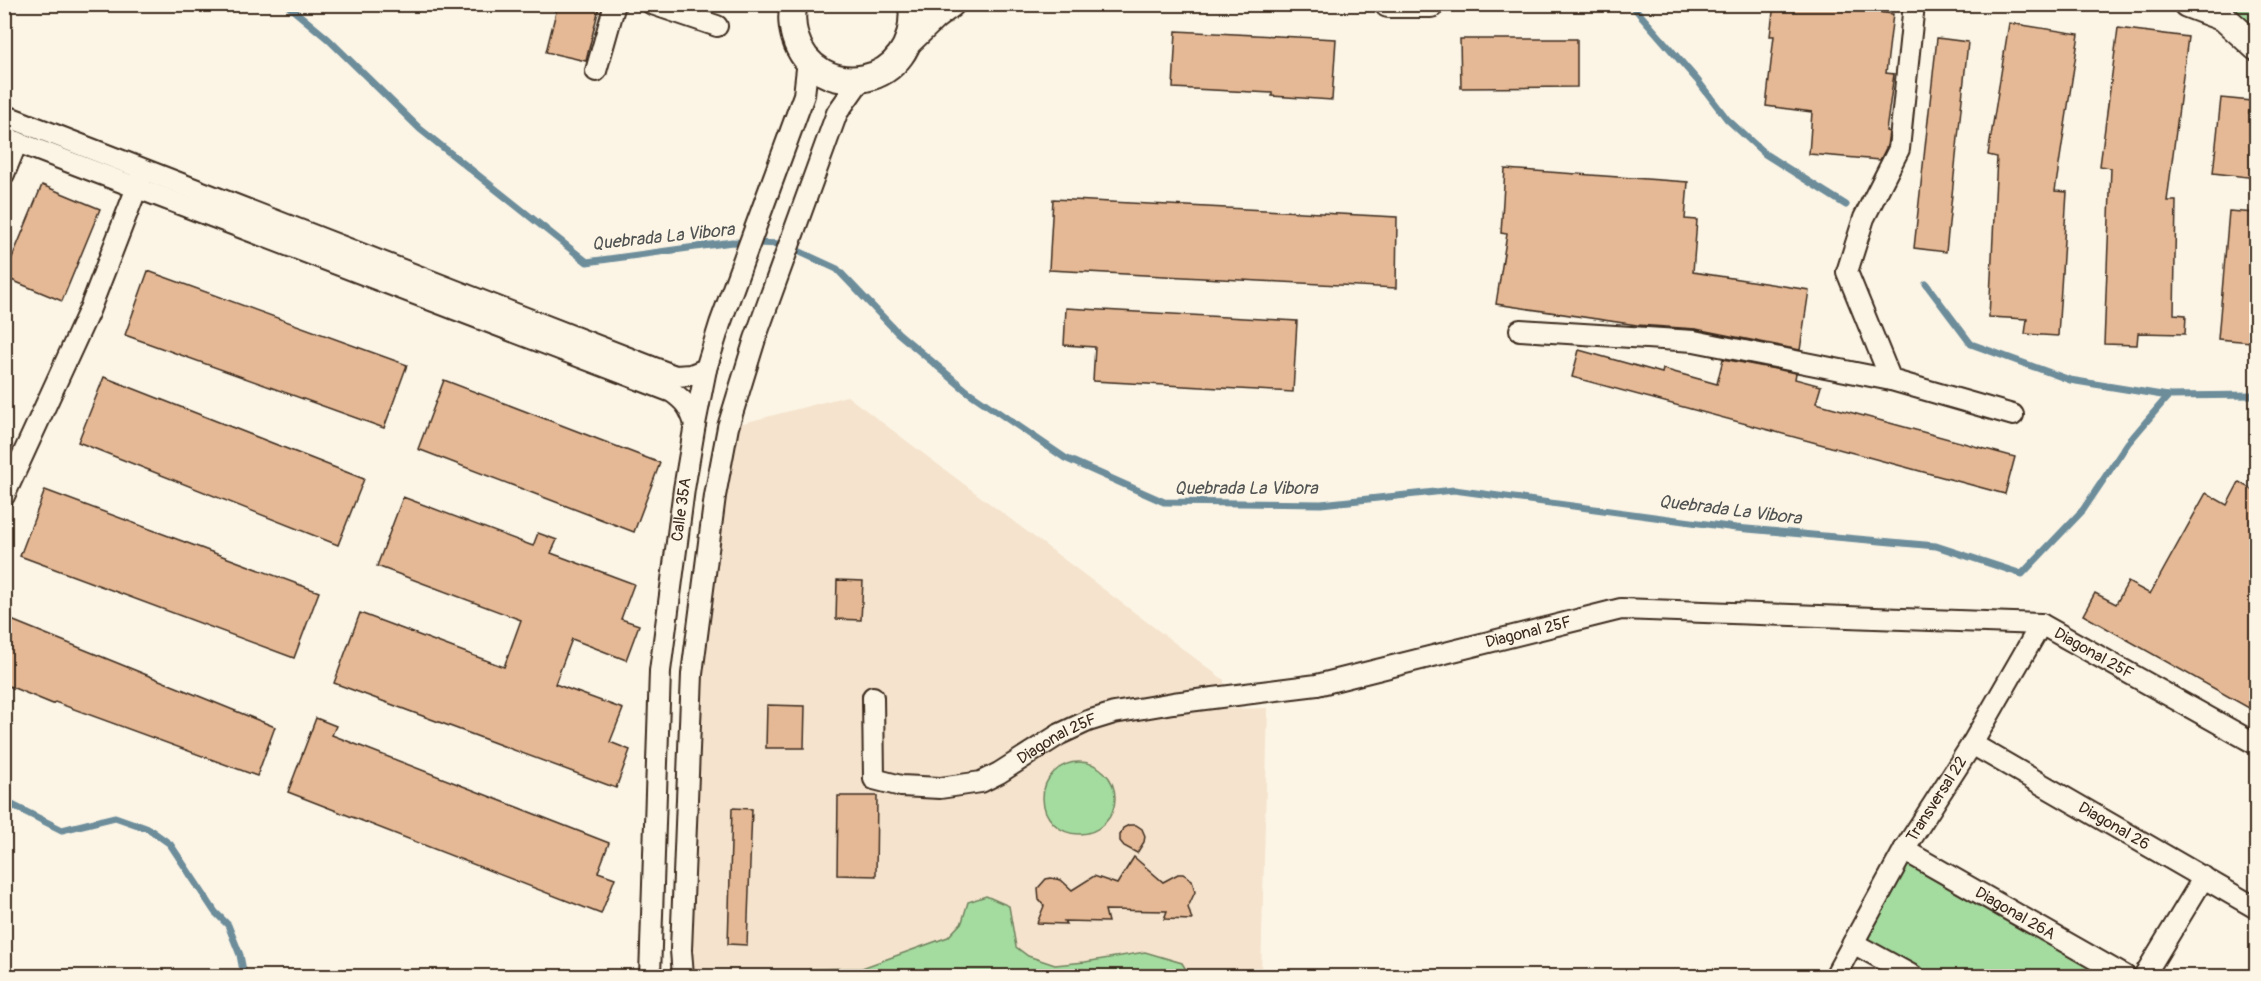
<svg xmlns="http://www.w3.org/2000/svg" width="2261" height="981" viewBox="0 0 2261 981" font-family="Pangolin,sans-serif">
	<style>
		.built { fill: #f5e3cd }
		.green { fill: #a4db9f; stroke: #70825e; stroke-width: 1.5 }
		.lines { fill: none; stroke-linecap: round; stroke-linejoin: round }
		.stream { stroke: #6d8d9b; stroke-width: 7 }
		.building { fill: #e5b995; stroke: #3b2a1e; stroke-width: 1.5 }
		.minor-casing { stroke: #3b2a1e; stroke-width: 24 }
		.tertiary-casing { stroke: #3b2a1e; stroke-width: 30 }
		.minor { stroke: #fcf5e5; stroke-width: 20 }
		.tertiary { stroke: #fcf5e5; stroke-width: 26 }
		.labels { text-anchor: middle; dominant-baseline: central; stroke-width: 4.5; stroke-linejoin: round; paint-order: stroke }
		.street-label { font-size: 16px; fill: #3b2a1e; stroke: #fcf5e5 }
		.water-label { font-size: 18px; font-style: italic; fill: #505352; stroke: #fcf5e5 }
	</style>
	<rect width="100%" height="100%" fill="#fcf5e5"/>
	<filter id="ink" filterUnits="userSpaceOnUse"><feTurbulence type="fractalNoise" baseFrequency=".0167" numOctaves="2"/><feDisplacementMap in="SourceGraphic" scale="12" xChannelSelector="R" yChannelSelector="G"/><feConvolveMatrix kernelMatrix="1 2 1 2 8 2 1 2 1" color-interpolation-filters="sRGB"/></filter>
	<g filter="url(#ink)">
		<polygon class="built" points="847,396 1224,680 1227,709 1268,708 1261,976 1190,976 1182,963 1085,962 1055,965 1028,956 1016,948 1008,906 968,902 962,922 948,937 862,968 810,969 800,976 683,976 692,674 728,427"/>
		<g class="green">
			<polygon points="2187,5 2256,5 2256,47"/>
			<circle cx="1079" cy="798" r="36"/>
			<polygon points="1904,850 2125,976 1913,976 1853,943"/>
			<polygon points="986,896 1009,906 1016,947 1028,956 1055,965 1085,962 1145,952 1182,963 1190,976 800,976 810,969 862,968 948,937 962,922 968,902"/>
		</g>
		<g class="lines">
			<g class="stream">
				<polyline points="286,4 328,39 420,129 587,262 732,242 783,244 837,269 898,333 967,391 1065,458 1164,502 1321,504 1454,490 1736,528 1936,546 2022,574 2083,510 2128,443 2168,396"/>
				<polyline points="1631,4 1698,81 1727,119 1765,154 1846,205"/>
				<polyline points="1926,284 1971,344 2070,380 2168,396 2256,395"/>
				<polyline points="4,801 62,830 115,817 149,829 170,844 215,912 228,925 240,955 244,976"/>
			</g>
		</g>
		<g class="building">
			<polygon points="558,4 600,4 586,61 546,52"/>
			<polygon points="1774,4 1814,4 1893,14 1886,73 1894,74 1886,131 1889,132 1887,146 1880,160 1809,154 1812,112 1766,106 1774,36 1770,36"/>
			<polygon points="2009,23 2079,34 2055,191 2067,192 2058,336 2025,334 2027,319 1989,317 1997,157 1988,155"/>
			<polygon points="2118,28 2188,37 2167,201 2176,201 2174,314 2186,315 2185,334 2138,333 2137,345 2104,344 2111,168 2100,166"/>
			<polygon points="1176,31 1336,39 1332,100 1272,96 1272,93 1173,88"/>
			<polygon points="1937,38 1968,42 1946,252 1914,248"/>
			<polygon points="1460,39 1577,39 1577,87 1461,88"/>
			<polygon points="2221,98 2251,101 2249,113 2256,114 2256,178 2213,173"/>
			<polygon points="1505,169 1688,182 1685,219 1697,220 1693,272 1809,290 1800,350 1696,329 1637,325 1496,304 1507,234 1501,233"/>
			<polygon points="42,185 100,209 62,301 4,277"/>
			<polygon points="1053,199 1397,217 1396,288 1049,270"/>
			<polygon points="2229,211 2256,213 2256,277 2251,342 2218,339"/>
			<polygon points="148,271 407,365 384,428 125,335"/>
			<polygon points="1066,308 1297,321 1293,392 1093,381 1095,347 1064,345"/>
			<polygon points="1579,350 1662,373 1663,369 1717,384 1723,359 1796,373 1795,379 1821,386 1816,403 2015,457 2005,494 1572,377"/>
			<polygon points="104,377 364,479 338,545 78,442"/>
			<polygon points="444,380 660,463 634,532 418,449"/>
			<polygon points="2239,482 2256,492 2256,712 2083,615 2095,593 2116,604 2128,582 2150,594 2206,493 2227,505"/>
			<polygon points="45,490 319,592 294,658 20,556"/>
			<polygon points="403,497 533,546 538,533 557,540 551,553 634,584 621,619 639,625 626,660 572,639 555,684 623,709 610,742 630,750 616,788 334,683 360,613 504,667 521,620 377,566"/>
			<polygon points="837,580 863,581 861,620 836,619"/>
			<polygon points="4,617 275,727 257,776 55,702 53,704 4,684"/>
			<polygon points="767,705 805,706 804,748 766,748"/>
			<polygon points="316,718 336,726 332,735 609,843 598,872 615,878 601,914 288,792"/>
			<polygon points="838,796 877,796 876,876 837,875"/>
			<polygon points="732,808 752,809 747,945 728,944"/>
			<polygon points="1129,825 1136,825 1142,829 1145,836 1144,842 1137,853 1124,846 1120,841 1120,835 1123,828"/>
			<polygon points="1134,857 1163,882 1178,874 1183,874 1192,880 1195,892 1188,907 1192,920 1164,919 1167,911 1105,910 1108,922 1064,921 1066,924 1037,923 1044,906 1039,900 1038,888 1046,879 1051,878 1061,880 1072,890 1094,876 1117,884"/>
		</g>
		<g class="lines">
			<defs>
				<g id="minor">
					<polyline points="652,4 717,26"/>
					<polyline points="596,71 615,4"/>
					<polyline points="4,115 675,376 691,375 706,369"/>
					<path d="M4,137L672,392C685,401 690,408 695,424"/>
					<polyline points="4,174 17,142"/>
					<polyline points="1520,330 1694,341 1891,380 2013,415"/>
					<polyline points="1891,380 1847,272 1864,218 1899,149 1914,4"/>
					<polyline points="4,496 89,311 141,177"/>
					<path id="s1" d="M873,697L874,779L901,786L940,788L981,782L999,773L1060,734L1088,721L1114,713L1173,703L1317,685L1621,609L2041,624L2256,744"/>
					<path id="s2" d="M1972,744L2256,908"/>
					<path id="s3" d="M1904,850L2125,976"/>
					<polyline points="1853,943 1913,976"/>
					<path id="s4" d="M650,976L660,671L684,489L695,424L706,369L720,324L804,95L808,60"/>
					<polyline points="683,976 681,950 692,674 715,496 728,427 755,339 837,113 861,79"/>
					<path id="s5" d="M1835,976L1904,850L1972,744L2041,624"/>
					<polyline points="2144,976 2204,877"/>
				</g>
				<g id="tertiary">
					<path d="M794,4C791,15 792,26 795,37C815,104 921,91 912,4"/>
					<polyline points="1388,4 1431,4"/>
					<polyline points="2187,4 2224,18 2256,47"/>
					<polyline points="910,40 935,16 951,4"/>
				</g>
			</defs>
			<use href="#minor" class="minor-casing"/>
			<use href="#tertiary" class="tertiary-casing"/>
			<use href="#minor" class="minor"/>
			<use href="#tertiary" class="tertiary"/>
		</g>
	</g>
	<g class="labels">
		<g class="street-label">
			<text stroke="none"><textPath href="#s4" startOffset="468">Calle 35A</textPath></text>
			<text stroke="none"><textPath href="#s1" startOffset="764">Diagonal 25F</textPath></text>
			<text stroke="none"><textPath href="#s1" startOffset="1340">Diagonal 25F</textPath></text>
			<text stroke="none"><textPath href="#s1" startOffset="278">Diagonal 25F</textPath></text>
			<text stroke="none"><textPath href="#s5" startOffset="204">Transversal 22</textPath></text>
			<text stroke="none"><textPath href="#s2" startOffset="164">Diagonal 26</textPath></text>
			<text stroke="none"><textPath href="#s3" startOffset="128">Diagonal 26A</textPath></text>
		</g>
		<g class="water-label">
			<text transform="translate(663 237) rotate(-6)">Quebrada La Vibora</text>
			<text x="1246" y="488">Quebrada La Vibora</text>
			<text transform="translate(1730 510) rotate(7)">Quebrada La Vibora</text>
		</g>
	</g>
	<rect width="2261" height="981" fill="none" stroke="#fcf5e5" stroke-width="24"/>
	<rect x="12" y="12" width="2237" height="957" fill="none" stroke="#3b2a1e" stroke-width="2" filter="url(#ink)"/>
</svg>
